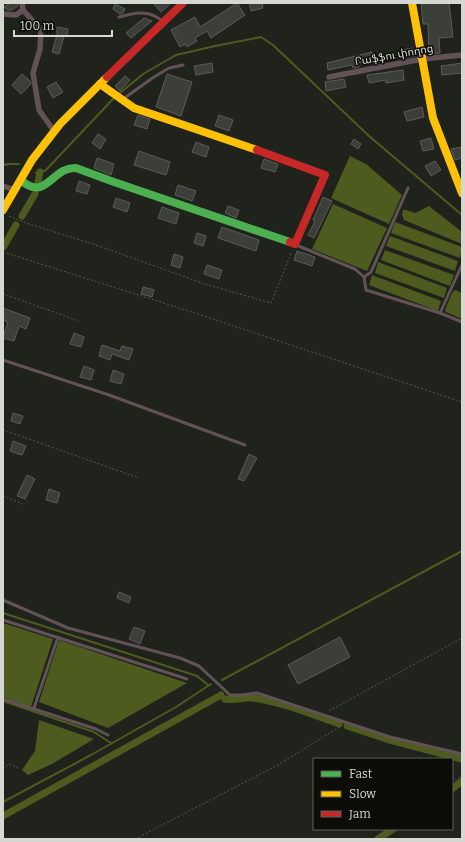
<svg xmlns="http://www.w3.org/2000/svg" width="465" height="842" viewBox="0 0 465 842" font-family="Bitter,'Noto Sans Armenian',serif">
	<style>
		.water { fill: #4d5b1f }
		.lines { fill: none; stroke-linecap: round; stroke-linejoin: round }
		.stream { stroke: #4d5b1f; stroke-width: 2 }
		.canal { stroke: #4d5b1f; stroke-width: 7 }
		.building { fill: #3c3e39; stroke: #5b5c57 }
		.path { stroke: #5d5457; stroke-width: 1; stroke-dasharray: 2 2; stroke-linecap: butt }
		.lane { stroke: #625258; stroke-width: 3 }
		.street { stroke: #625258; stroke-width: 5.5 }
		.fast { stroke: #4caf50; stroke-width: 8 }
		.slow { stroke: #ffc107; stroke-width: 8 }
		.jam { stroke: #c62828; stroke-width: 8 }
		.labels { text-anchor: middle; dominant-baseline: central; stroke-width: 3; stroke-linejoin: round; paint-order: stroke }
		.street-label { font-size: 11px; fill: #d5d8d0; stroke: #0c0d08 }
	</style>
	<rect width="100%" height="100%" fill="#20221c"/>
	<g class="water">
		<polygon points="350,156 366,164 402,195 389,224 331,198"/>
		<polygon points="333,204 387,228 367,271 312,249"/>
		<polygon points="429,206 462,232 462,244 404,220 402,214 403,210 406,210 415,213"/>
		<polygon points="395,222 462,247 460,258 391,233"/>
		<polygon points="390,236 458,261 455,271 386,246"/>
		<polygon points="385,250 454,275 450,286 381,260"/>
		<polygon points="378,262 447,288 444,298 375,273"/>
		<polygon points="372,275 441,301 438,311 369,285"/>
		<polygon points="455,290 462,293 462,319 446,312 445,310 452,293"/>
		<polygon points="3,623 53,639 31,707 3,697"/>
		<polygon points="59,640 187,683 108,728 39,702"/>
		<polygon points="39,720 94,739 52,764 28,775 22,770 35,751"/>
	</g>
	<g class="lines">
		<g class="stream">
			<polyline points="120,93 143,74 176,55 215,46 261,37 273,45 369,136 462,215"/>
			<polyline points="3,165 9,164 19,164"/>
			<polyline points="36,173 45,171 113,99"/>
			<polyline points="3,613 197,676 208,685"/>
			<polyline points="222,680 462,551"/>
			<polyline points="3,701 94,732 111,743"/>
			<polyline points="3,802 91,755 176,707 211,684"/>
		</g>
		<g class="canal">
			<polyline points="38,182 40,172"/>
			<polyline points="22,216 35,194"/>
			<polyline points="4,246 16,225"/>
			<path d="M225,699C235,701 243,697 253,698C282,702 311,714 339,724"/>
			<polyline points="347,726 386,739 462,759"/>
			<polyline points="452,789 462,781"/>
			<polyline points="3,816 221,695"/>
			<polyline points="378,839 393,829"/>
		</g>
	</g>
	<g class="building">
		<polygon points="10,3 18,3 18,6 12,10 7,10 4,7"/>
		<polygon points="153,3 171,3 161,12"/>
		<polygon points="237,3 245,15 211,38 207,31 195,38 197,41 187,47 185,44 180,47 171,30 195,17 200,27"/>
		<polygon points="249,3 262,3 263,8 251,11"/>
		<polygon points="421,3 449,3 453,37 439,38 440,53 429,54 428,24 423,24"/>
		<polygon points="115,4 125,9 123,13 120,14 113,9"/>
		<polygon points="144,18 152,21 131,38 126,33"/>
		<polygon points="57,27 68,29 67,37 64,36 59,54 52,52 57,35"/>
		<polygon points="413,48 415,56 403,58 401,50"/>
		<polygon points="372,52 374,60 358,63 359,67 353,68 352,65 328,70 327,63"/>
		<polygon points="212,63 213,72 196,75 194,66"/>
		<polygon points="462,63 462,73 442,75 441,66"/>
		<polygon points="403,70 404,80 386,83 386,80 369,83 367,75"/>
		<polygon points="22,74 30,81 31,84 21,94 12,85"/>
		<polygon points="167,74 192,82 181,116 156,107"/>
		<polygon points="125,76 130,80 120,91 115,86"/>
		<polygon points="344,79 346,87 326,91 325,82"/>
		<polygon points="56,82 63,92 53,98 47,87"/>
		<polygon points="422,107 424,117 407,121 404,112"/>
		<polygon points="138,115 150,119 147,129 134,125"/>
		<polygon points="219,115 233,120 229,131 215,126"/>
		<polygon points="98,134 106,139 100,149 92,143"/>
		<polygon points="431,138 434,149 423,151 420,141"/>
		<polygon points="354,139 361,144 358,149 351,144"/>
		<polygon points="196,142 209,147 206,157 192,152"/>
		<polygon points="462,147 462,158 455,160 451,149"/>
		<polygon points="139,151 170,162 166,175 134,165"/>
		<polygon points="97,158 114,164 111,175 94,168"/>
		<polygon points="264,159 278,164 275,172 261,168"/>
		<polygon points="435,161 441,170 431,176 425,166"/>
		<polygon points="79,181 90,185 87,194 76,191"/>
		<polygon points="178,185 196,191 192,201 175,195"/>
		<polygon points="323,197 332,201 314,238 308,235 315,221 313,220"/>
		<polygon points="116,198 130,203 127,212 113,207"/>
		<polygon points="228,206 239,210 236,218 225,213"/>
		<polygon points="162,207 179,213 176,224 158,218"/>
		<polygon points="222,227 259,240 256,251 218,238"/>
		<polygon points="197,233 206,236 203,246 194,243"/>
		<polygon points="297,251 315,257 312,266 294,260"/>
		<polygon points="174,254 183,257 180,268 171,265"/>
		<polygon points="207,265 222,270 219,279 204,274"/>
		<polygon points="143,287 154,290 152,297 141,294"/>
		<polygon points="3,308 30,318 26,329 19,326 14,341 3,338 8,322 3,320"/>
		<polygon points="74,333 84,337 81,347 70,344"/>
		<polygon points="102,345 120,351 122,346 133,349 129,360 112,354 110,360 99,356"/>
		<polygon points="84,366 94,370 91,380 80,377"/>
		<polygon points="113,370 124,374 121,384 110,381"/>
		<polygon points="13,413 23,416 20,424 11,421"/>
		<polygon points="13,441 26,446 22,455 10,451"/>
		<polygon points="249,454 257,458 244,481 238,479"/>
		<polygon points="27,475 35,479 25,499 17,496"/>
		<polygon points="49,489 60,493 57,503 46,500"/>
		<polygon points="119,592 131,597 129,603 117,598"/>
		<polygon points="134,627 145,631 140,644 129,639"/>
		<polygon points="340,637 350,657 298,684 288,665"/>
	</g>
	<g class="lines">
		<g class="path">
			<polyline points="9,216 26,223 93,244 205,284 271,303 292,251"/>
			<polyline points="3,252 195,313 462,402"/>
			<polyline points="3,294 79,321"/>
			<polyline points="3,430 139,478"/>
			<polyline points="3,496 23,504"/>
			<polyline points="329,711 462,638"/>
			<polyline points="3,769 9,764 18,768"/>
			<polyline points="452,783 462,775"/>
			<polyline points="135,839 278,765 341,726"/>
			<polyline points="373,839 389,829"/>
		</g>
		<g class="lane">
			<path d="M119,17C134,13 149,9 162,21"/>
			<polyline points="123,99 154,77 169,68 183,65"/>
			<polyline points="296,245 355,269 364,277 366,290 440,313 462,322"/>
			<polyline points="364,277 371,272 408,188"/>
			<polyline points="440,313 462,265"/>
			<polyline points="3,360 109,395 245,445"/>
			<polyline points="3,600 68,628 180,658 199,666 230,695 241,695 257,693 390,737 462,754"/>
			<polyline points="3,620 187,679"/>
			<polyline points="3,699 96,729 108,735"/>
			<polyline points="34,708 58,637"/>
		</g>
		<g class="street">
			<polyline points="22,3 23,10 41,30 40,49 33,73 39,110 54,131"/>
			<polyline points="3,14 16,15 23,10"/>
			<polyline points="329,77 422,59 462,55"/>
			<polyline points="3,186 15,190"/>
		</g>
		<path class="fast" d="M21,180C46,203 52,166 76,168L114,182L290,242"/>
		<g class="slow">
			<polyline points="412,3 433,118 462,193"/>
			<polyline points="100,84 134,108 257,150"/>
			<polyline points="3,210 32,160 60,124 107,77"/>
		</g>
		<g class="jam">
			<polyline points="107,77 183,3"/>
			<polyline points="257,150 325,175 295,244 290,242"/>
		</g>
	</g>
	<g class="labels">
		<g class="street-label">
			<text transform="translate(394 55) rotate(-10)">Րաֆֆու փողոց</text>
		</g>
	</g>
	<rect width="465" height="842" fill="none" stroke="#d5d8d0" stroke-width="8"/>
	<rect x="313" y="758" width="140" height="72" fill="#0c0d08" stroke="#5c5e58"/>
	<rect x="321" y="771" width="20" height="6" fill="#4caf50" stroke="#5c5e58"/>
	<text x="349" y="778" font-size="12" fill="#d5d8d0">Fast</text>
	<rect x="321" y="791" width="20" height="6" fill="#ffc107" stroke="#5c5e58"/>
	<text x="349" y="798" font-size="12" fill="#d5d8d0">Slow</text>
	<rect x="321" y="811" width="20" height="6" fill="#c62828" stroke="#5c5e58"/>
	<text x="349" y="818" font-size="12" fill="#d5d8d0">Jam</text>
	<path d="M14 30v6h98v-6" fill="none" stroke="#d5d8d0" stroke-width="2"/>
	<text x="20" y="30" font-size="12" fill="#d5d8d0" stroke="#0c0d08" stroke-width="3" paint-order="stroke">100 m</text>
</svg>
